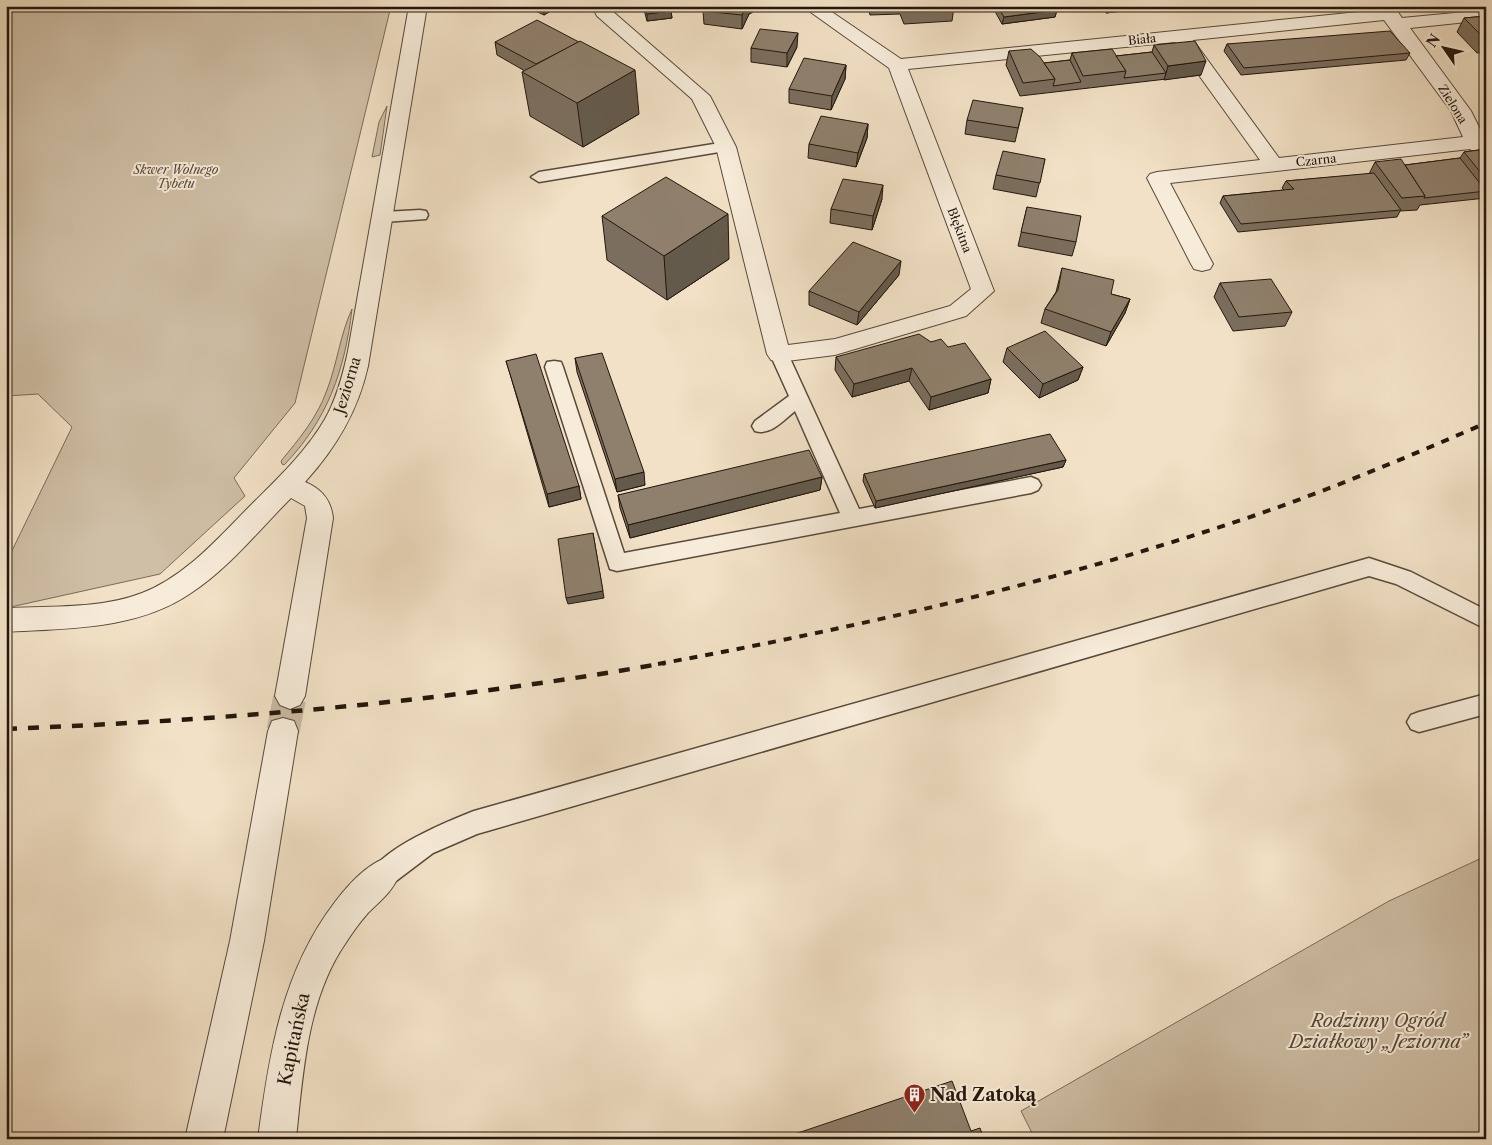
<svg xmlns="http://www.w3.org/2000/svg" width="1492" height="1145" viewBox="0 0 1492 1145" font-family="'Libre Caslon Text',serif">
	<style>
		.green { fill: #cfbfa6; stroke: #796b59 }
		.lines { fill: none; stroke-linecap: round; stroke-linejoin: round }
		.street-tunnel { stroke: #c9b9a1; stroke-width: 33; stroke-dasharray: 33 16; stroke-linecap: butt }
		.lane-casing { stroke: #574a3a; stroke-width: 3 }
		.street-casing { stroke: #574a3a; stroke-width: 2 }
		.lane { fill: #f7ecda; fill-rule: evenodd }
		.street { fill: #f7ecda; fill-rule: evenodd }
		.rail-far1 { stroke: #23170c; stroke-width: 4; stroke-dasharray: 8 8; stroke-linecap: butt }
		.rail { stroke: #23170c; stroke-width: 4.5; stroke-dasharray: 11 11; stroke-linecap: butt }
		.wall { fill: #7b6e5e; stroke: #23170c }
		.shaded-wall { fill: #645a4c; stroke: #23170c }
		.building { fill: #8f806d; stroke: #23170c }
		.labels { text-anchor: middle; dominant-baseline: central; stroke-width: 4; stroke-linejoin: round; paint-order: stroke }
		.far-street-label { font-size: 12px; fill: #23170c; stroke: #f7ecda }
		.far-park-label { font-size: 12px; font-style: italic; fill: #57493a; stroke: #f7ecda }
		.street-label { font-size: 15px; fill: #23170c; stroke: #f7ecda }
		.near-park-label { font-size: 18px; font-style: italic; fill: #57493a; stroke: #f7ecda }
		.near-street-label { font-size: 18px; fill: #23170c; stroke: #f7ecda }
		.near-poi-label { font-size: 18px; font-weight: bold; fill: #23170c; stroke: #f7ecda; text-anchor: start }
	</style>
	<rect width="100%" height="100%" fill="#f2e1c6"/>
	<filter id="stains"><feTurbulence type="fractalNoise" baseFrequency=".004" numOctaves="4"/><feColorMatrix values="0 0 0 0 .2 0 0 0 0 .09 0 0 0 0 .02 0 0 0 .5 -.17"/></filter>
	<radialGradient id="worn" r=".72"><stop offset=".6" stop-color="#630" stop-opacity="0"/><stop offset="1" stop-color="#630" stop-opacity=".3"/></radialGradient>
	<g class="green">
		<polygon points="6,6 391,6 295,403 234,478 245,496 160,574 6,608 6,563 72,427 38,394 6,396"/>
		<polygon points="387,106 380,155 372,157 379,122"/>
		<path d="M352,309C345,370 327,421 284,465L282,464L281,461C299,439 317,418 327,390C337,364 340,335 352,309Z"/>
		<polygon points="1486,856 1486,1139 1035,1139 1021,1111 1389,901"/>
	</g>
	<g class="lines">
		<polyline class="street-tunnel" points="283,731 290,696"/>
		<defs>
			<g id="lane">
				<polygon points="726,142 731,144 734,147 731,150 539,182 531,177 539,172"/>
				<polygon points="420,210 426,211 428,215 426,219 384,222 378,221 376,217 378,213 384,212"/>
				<path d="M779,348L785,349L788,354L859,509L1031,477L1038,480L1041,485L1038,490L1031,493L617,571L610,569L545,367L547,362L554,361L561,362L563,367L624,553L840,513L795,411C784,420 770,436 755,431L752,426L755,421L789,396L770,354L773,349Z"/>
				<path d="M1369,558L1411,572L1486,610V629L1396,584L1369,576L477,834L433,853L392,884L383,887L374,884L370,875C382,848 446,822 474,811Z"/>
				<polygon points="1486,694 1486,714 1419,732 1411,729 1407,722 1411,715 1419,712"/>
			</g>
			<g id="street">
				<path d="M409,6H427L368,366C358,411 336,448 305,482C322,489 331,500 333,518L305,696L300,705L290,709L280,705L275,696L307,518L305,506L291,498C259,530 229,568 191,593C137,630 69,628 6,632V608C50,606 101,609 142,593C186,576 218,538 251,505C277,479 306,452 325,419C337,398 343,374 348,351Z"/>
				<path d="M592,6H610L611,10L710,96L736,147L788,345L835,339L950,306L971,289L889,68L802,6H823L901,59L1378,10L1376,6H1394L1402,18L1486,10V20L1410,28L1471,111L1486,141V159L1479,157L1470,149L1170,183L1213,264L1210,269L1202,271L1194,269L1191,264L1147,178L1150,174L1157,172L1260,160L1175,42L908,69L994,291L966,316L835,355L779,362L771,360L767,354L716,147L692,99L597,16ZM1384,20L1451,111L1463,137L1279,158L1193,40Z"/>
				<polygon points="283,718 294,721 298,731 264,941 223,1139 185,1139 230,941 268,731 272,721"/>
				<path d="M383,859L395,864L399,875C393,891 380,901 368,913C360,922 352,933 345,944C307,1000 303,1073 296,1139H258C269,1054 282,971 335,902C348,885 364,867 383,859Z"/>
			</g>
		</defs>
		<use href="#lane" class="lane-casing"/>
		<use href="#street" class="street-casing"/>
		<use href="#lane" class="lane"/>
		<use href="#street" class="street"/>
		<path class="rail-far1" d="M658,664C861,627 1061,581 1256,515C1334,488 1410,456 1486,423"/>
		<path class="rail" d="M6,729C227,720 447,702 665,663"/>
	</g>
	<g class="wall">
		<polygon points="525,6 559,6 544,15"/>
		<polygon points="643,6 670,6 672,18 647,21"/>
		<polygon points="868,6 953,6 954,7 952,21 904,24 900,14 870,15"/>
		<polygon points="992,6 1055,6 1057,10 1055,17 1002,24"/>
		<polygon points="1103,6 1161,6 1106,13"/>
		<polygon points="703,11 753,12 749,14 742,29 704,24"/>
		<polygon points="1486,16 1486,52 1477,53 1457,32 1464,18"/>
		<polygon points="495,42 639,114 583,147 530,116 522,72 525,71 497,55"/>
		<polygon points="1227,44 1410,53 1406,60 1241,75 1224,51"/>
		<polygon points="1154,45 1201,75 1020,96 1006,65 1009,51 1044,63 1070,60 1072,53 1116,56 1152,52"/>
		<polygon points="797,47 787,67 751,62 751,48"/>
		<polygon points="846,65 845,79 831,110 789,103 789,89"/>
		<polygon points="1023,108 1015,142 965,134 967,120"/>
		<polygon points="868,124 867,138 856,167 808,158 809,144"/>
		<polygon points="1486,149 1486,198 1420,205 1417,210 1400,211 1397,217 1238,232 1220,203 1223,196 1284,190 1282,188 1286,181 1369,174 1375,162 1405,165 1460,158 1464,152"/>
		<polygon points="1045,159 1036,197 993,189 996,175"/>
		<polygon points="882,199 872,230 830,223 831,209"/>
		<polygon points="1027,207 1076,242 1072,256 1018,246"/>
		<polygon points="602,216 729,259 667,300 607,260"/>
		<polygon points="1062,268 1111,294 1130,299 1125,313 1106,346 1041,323 1045,309 1056,292"/>
		<polygon points="899,275 857,325 809,305 809,291"/>
		<polygon points="1220,283 1292,312 1285,326 1233,331 1214,297"/>
		<polygon points="931,342 948,347 991,379 988,393 929,410 909,381 852,397 835,370 836,357"/>
		<polygon points="1007,348 1083,367 1078,380 1039,398 1003,362"/>
		<polygon points="575,358 645,485 617,492 577,372"/>
		<polygon points="506,361 579,486 581,499 549,507 510,374"/>
		<polygon points="1066,460 1063,467 875,508 863,481 864,474"/>
		<polygon points="822,477 820,490 630,538 620,508 618,495"/>
	</g>
	<g class="shaded-wall">
		<polygon points="543,6 559,6 544,15"/>
		<polygon points="746,6 753,6 753,12 749,14 742,29 742,15"/>
		<polygon points="1108,6 1161,6 1106,13"/>
		<polygon points="1057,10 1055,17 1002,24 1004,17"/>
		<polygon points="671,11 672,18 647,21 647,14"/>
		<polygon points="798,33 797,47 787,67 787,53"/>
		<polygon points="1206,61 1201,75 1164,80 1168,66"/>
		<polygon points="846,65 845,79 831,110 832,96"/>
		<polygon points="635,70 639,114 583,147 577,103"/>
		<polygon points="868,124 867,138 856,167 858,153"/>
		<polygon points="883,185 882,199 872,230 873,216"/>
		<polygon points="728,214 729,259 667,300 664,256"/>
		<polygon points="901,261 899,275 857,325 859,312"/>
		<polygon points="1130,299 1125,313 1106,346 1111,332"/>
		<polygon points="1083,367 1078,380 1039,398 1043,384"/>
		<polygon points="912,368 909,381 852,397 854,384"/>
		<polygon points="991,379 988,393 929,410 931,397"/>
		<polygon points="1066,460 1063,467 875,508 876,501"/>
		<polygon points="644,472 645,485 617,492 615,479"/>
		<polygon points="822,477 820,490 630,538 628,525"/>
		<polygon points="579,486 581,499 549,507 547,494"/>
		<polygon points="593,533 604,598 568,604 566,598"/>
	</g>
	<g class="building">
		<polygon points="644,6 670,6 671,11 647,14"/>
		<polygon points="705,6 746,6 742,15 703,11"/>
		<polygon points="904,6 953,6 954,7 905,10"/>
		<polygon points="997,6 1055,6 1057,10 1004,17"/>
		<polygon points="1486,16 1486,39 1485,39 1464,18"/>
		<polygon points="537,20 579,42 536,64 495,42"/>
		<polygon points="760,29 798,33 787,53 751,48"/>
		<polygon points="1390,31 1410,53 1244,68 1227,44"/>
		<polygon points="580,41 635,70 577,103 522,72"/>
		<polygon points="1195,41 1206,61 1168,66 1154,45"/>
		<polygon points="1031,49 1040,57 1055,79 1023,83 1009,51"/>
		<polygon points="1112,49 1126,71 1083,76 1072,53"/>
		<polygon points="1152,52 1166,73 1124,78 1126,71 1116,56"/>
		<polygon points="804,58 846,65 832,96 789,89"/>
		<polygon points="1070,60 1081,82 1053,86 1055,79 1044,63"/>
		<polygon points="973,100 1023,108 1018,128 967,120"/>
		<polygon points="821,116 868,124 858,153 809,144"/>
		<polygon points="1486,149 1486,179 1464,152"/>
		<polygon points="1003,151 1045,159 1040,183 996,175"/>
		<polygon points="1460,158 1486,191 1424,198 1425,196 1405,165"/>
		<polygon points="1401,159 1425,196 1402,198 1375,162"/>
		<polygon points="1374,173 1401,210 1241,224 1223,196 1294,189 1286,181"/>
		<polygon points="666,177 728,214 664,256 602,216"/>
		<polygon points="843,179 883,185 873,216 831,209"/>
		<polygon points="1027,207 1081,216 1076,242 1021,232"/>
		<polygon points="853,242 901,261 859,312 809,291"/>
		<polygon points="1062,268 1114,280 1111,294 1130,299 1111,332 1045,309 1058,290"/>
		<polygon points="1271,279 1292,312 1239,317 1220,283"/>
		<polygon points="1045,331 1083,367 1043,384 1007,348"/>
		<polygon points="919,334 931,342 941,339 948,347 965,343 991,379 931,397 912,368 854,384 836,357"/>
		<polygon points="602,353 644,472 615,479 575,358"/>
		<polygon points="536,354 579,486 547,494 506,361"/>
		<polygon points="1050,434 1066,460 876,501 864,474"/>
		<polygon points="809,450 822,477 628,525 618,495"/>
		<polygon points="593,533 603,591 566,598 558,539"/>
		<polygon points="952,1081 971,1131 980,1128 984,1139 780,1139"/>
	</g>
	<defs>
		<symbol id="building-pin" viewBox="-11 -11 22 30"><path d="M0 17L-7.5 6A9.5 9.5 0 1 1 7.5 6Z" fill="#8f2418" stroke="#f7ecda"/><path d="M-4-6H4V6H1V3H-1V6H-4ZM-2.5-4.3h1.7v1.8h-1.7ZM.8-4.3h1.7v1.8H.8ZM-2.5-1h1.7V.8h-1.7ZM.8-1h1.7V.8H.8Z" fill="#fff"/></symbol>
	</defs>
	<g fill-rule="evenodd">
		<use href="#building-pin" x="902" y="1082" width="25" height="34"/>
	</g>
	<g class="labels">
		<g class="far-street-label">
			<text transform="translate(1142 39) rotate(-6)">Biała</text>
			<text transform="translate(1453 104) rotate(58)">Zielona</text>
			<text transform="translate(1316 160) rotate(-6)">Czarna</text>
			<text transform="translate(960 230) rotate(69)">Błękitna</text>
		</g>
		<g class="far-park-label">
			<text x="176" y="169">Skwer Wolnego<tspan x="176" dy="14">Tybetu</tspan></text>
		</g>
		<g class="street-label">
			<text transform="translate(347 385) rotate(-73)">Jeziorna</text>
		</g>
		<g class="near-park-label">
			<text x="1378" y="1021">Rodzinny Ogród<tspan x="1378" dy="21">Działkowy „Jeziorna”</tspan></text>
		</g>
		<g class="near-street-label">
			<text transform="translate(294 1039) rotate(-78)">Kapitańska</text>
		</g>
		<g class="near-poi-label">
			<text x="930" y="1095">Nad Zatoką</text>
		</g>
	</g>
	<rect width="1492" height="1145" fill="none" stroke="#f2e1c6" stroke-width="25"/>
	<rect x="8" y="8" width="1477" height="1130" fill="none" stroke="#23170c" stroke-width="2.5"/>
	<rect x="12" y="12" width="1467" height="1120" fill="none" stroke="#23170c"/>
	<g transform="translate(1444 48) rotate(304)" stroke="#f7ecda" stroke-width="4" paint-order="stroke">
	<path d="M0-4L9 19L0 12L-9 19Z" fill="#23170c"/>
	<text y="-8" font-size="14" font-weight="bold" text-anchor="middle" fill="#23170c">N</text>
	</g>
	<rect width="100%" height="100%" filter="url(#stains)"/>
	<rect width="100%" height="100%" fill="url(#worn)"/>
</svg>
